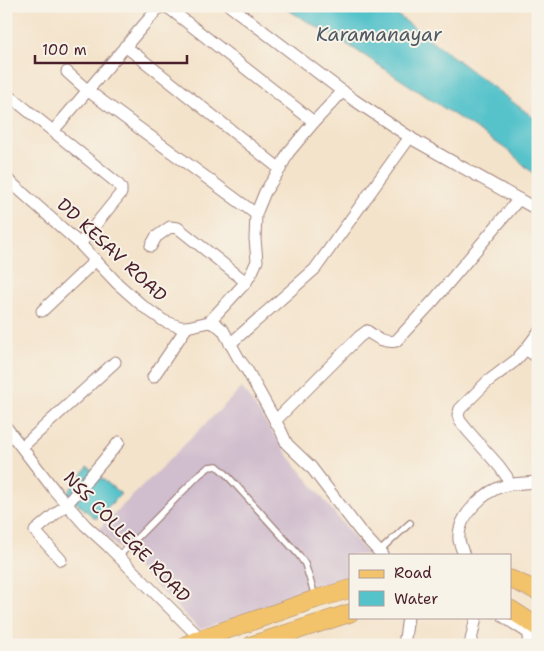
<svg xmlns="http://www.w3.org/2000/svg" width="544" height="651" viewBox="0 0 544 651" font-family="'Shantell Sans',sans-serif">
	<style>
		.industrial { fill: #d0bdcd }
		.water { fill: #56c3cb; stroke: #50717b }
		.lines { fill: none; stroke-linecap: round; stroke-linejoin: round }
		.lane-casing { stroke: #9f817b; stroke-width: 8 }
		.street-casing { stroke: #9f817b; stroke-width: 13 }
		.primary-casing { stroke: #9f817b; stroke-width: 19 }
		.path { stroke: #9f817b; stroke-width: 2; stroke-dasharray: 4 4; stroke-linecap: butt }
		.lane { stroke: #fff; stroke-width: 5.5 }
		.street { stroke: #fff; stroke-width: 11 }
		.primary { stroke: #f2c36a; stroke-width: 18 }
		.labels { text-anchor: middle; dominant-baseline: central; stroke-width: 4; stroke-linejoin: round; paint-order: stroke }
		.street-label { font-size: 18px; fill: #4a1f2b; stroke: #f7f3e8 }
		.water-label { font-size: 19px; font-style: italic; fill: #4e5863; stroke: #f7f3e8 }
	</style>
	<rect width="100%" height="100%" fill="#f7f3e8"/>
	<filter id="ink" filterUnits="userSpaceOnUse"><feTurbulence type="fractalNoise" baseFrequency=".02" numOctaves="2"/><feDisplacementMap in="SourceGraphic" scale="10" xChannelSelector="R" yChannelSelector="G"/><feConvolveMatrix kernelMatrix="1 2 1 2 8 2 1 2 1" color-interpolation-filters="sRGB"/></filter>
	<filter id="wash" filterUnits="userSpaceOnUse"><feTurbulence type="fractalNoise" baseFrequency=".0096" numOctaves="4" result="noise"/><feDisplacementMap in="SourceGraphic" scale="20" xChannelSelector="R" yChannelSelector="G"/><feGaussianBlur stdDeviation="1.12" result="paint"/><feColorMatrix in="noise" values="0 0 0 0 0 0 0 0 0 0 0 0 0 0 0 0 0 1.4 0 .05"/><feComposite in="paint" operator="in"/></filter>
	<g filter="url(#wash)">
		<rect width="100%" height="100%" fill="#f4e3cb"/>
		<polygon class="industrial" points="242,388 288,455 368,555 350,555 350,579 200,630 99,529"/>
		<g class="water">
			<polygon points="281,6 384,6 396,14 538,121 538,178 509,151 350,46"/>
			<polygon points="88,467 121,494 96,519 66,494"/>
		</g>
	</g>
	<g filter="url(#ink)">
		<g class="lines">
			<defs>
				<g id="lane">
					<polyline points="379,552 410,523"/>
					<polyline points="119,556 200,474 209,467 217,466 226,474 298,554 305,564 315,596"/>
				</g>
				<g id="street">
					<polyline points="163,6 170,9 314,122"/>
					<polyline points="230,6 354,100 414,140 538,210"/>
					<polyline points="125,46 280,169"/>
					<polyline points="67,72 87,90 256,214"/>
					<polyline points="6,93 117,183 121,188 121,193 80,244"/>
					<polyline points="53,131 160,6"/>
					<polyline points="6,178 80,244 118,284 144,307 164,321 180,327 187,327 209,322 217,325 223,330 239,359 247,370 281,431 287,444 311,467 360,531 382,555"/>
					<polyline points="151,246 156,237 170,227 178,228 246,282"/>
					<polyline points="42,311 96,260"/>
					<polyline points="209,322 246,282 252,272 257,261 255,239 256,214 265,192 280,169 288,153 314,122 343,91"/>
					<polyline points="230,344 315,269 410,137"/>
					<polyline points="526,349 538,358"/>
					<polyline points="153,377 187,327"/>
					<path d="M275,421L359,337L367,331C377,338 384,343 396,341L434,300L519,199"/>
					<polyline points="6,427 55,491 85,525 108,546 204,642"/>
					<polyline points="22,447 115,362"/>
					<polyline points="508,485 507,477 499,466 468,431 460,421 458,415 460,409 487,382 515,361 526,349 538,333"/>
					<path d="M464,555C462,550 460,545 459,540C457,516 485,490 507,485C516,483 528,483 538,482"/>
					<polyline points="61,560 35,531 67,504 119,442"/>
					<polyline points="504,617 530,634 527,645"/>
					<polyline points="404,645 408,617"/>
					<polyline points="470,645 476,617"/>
				</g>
				<g id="primary">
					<polyline points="510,579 538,591"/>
					<polyline points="510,609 538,627"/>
					<polyline points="186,645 200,639 316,599 350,589"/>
					<polyline points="252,645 350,613"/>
				</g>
			</defs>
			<use href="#lane" class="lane-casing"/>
			<use href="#street" class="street-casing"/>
			<use href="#primary" class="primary-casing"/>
			<polyline class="path" points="6,8 10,6"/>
			<use href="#lane" class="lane"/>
			<use href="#street" class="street"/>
			<use href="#primary" class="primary"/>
		</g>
	</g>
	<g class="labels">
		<g class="street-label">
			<text transform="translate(112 250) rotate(43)">DD KESAV ROAD</text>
			<text transform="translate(127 537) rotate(46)">NSS COLLEGE ROAD</text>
		</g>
		<g class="water-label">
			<text x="379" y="34">Karamanayar</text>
		</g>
	</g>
	<rect width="544" height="651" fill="none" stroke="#f7f3e8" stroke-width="25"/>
	<rect x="349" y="554" width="162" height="65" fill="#f7f3e8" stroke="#b29e9c"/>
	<rect x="359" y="570" width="25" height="8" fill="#f2c36a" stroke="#b29e9c"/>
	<text x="394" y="578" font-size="15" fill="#4a1f2b">Road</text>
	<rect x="359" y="591" width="25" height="15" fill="#56c3cb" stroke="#b29e9c"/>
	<text x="394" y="604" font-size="15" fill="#4a1f2b">Water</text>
	<path d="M35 55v8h152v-8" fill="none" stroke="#4a1f2b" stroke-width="2.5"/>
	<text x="42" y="55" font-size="15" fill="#4a1f2b" stroke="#f7f3e8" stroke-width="4" paint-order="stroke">100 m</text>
</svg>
